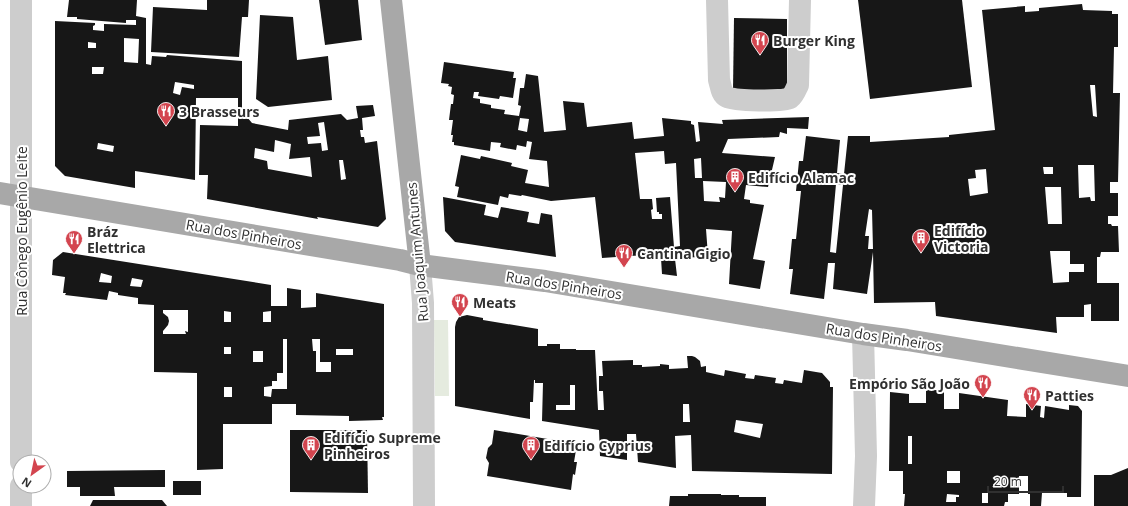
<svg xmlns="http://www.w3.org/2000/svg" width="1128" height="506" viewBox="0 0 1128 506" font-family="'Open Sans',sans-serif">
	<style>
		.green { fill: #e5ebdf }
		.building { fill: #171717; fill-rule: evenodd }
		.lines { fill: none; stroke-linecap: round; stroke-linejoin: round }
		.minor { stroke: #cdcdcd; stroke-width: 22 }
		.major { stroke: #a8a8a8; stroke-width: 22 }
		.labels { text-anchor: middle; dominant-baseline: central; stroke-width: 4; stroke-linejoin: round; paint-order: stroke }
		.poi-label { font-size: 14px; font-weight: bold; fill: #303030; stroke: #fff; text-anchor: start }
		.street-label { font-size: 14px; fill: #303030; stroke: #fff }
	</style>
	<rect width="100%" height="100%" fill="#fff"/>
	<polygon class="green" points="434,320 448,320 449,396 435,396"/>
	<g class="building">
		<path d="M69,0H137L136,16L146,18V64L151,65L152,56L166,57L167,55L242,61V111L252,123L288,130L289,120L341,114L347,120L358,118L356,106L373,105L375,116L362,118L363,130H360L361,137H364L365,143L377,141L386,219L378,227L317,217L318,219L207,199L208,175H199L200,125L238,126V98H196L195,180L135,171V188L65,176L55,166V21L95,23V25L93,26V30L104,31V24L136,25V20H126V23L77,19V17H67ZM124,38L139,39L138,63L124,62ZM88,42L96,43V48H88ZM92,67H104L103,74H92ZM175,82L194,85V89L182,87L180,95L173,93ZM324,122L328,150L322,151L321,143L308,144L307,137L320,136L318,123ZM275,140L291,144L289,159L310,157L312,177L268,169L267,161L254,158L255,148L274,152ZM98,143L114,146L113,152L97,149ZM339,160H343L346,179L341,180Z"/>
		<polygon points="207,0 249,0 248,17 242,17 239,57 151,52 153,7 207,10"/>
		<polygon points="319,0 358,0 362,40 325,45"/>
		<polygon points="858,0 962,0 972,87 870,99"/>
		<path d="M1082,4L1083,10L1112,11V14H1118V47H1114L1113,93H1120L1118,182H1110V193H1118V216H1108V224H1111L1112,226H1118L1119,252H1101L1100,257H1097V283H1119V321H1091V304L1084,305V317H1056L1057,333L936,316L935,302L874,303L873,252L867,294L833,289L835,263H828L824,299L790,294L793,269H789L792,239H796L801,191H796L799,161H803L806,136L840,140L837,173L844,174L848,136H870V142L949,137V135L995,130L982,10L1025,6V12L1039,11V8ZM1090,85H1095L1097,117L1093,116ZM1078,165H1094L1095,201H1091L1090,197L1079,198ZM1043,167H1053V174H1044ZM986,169L988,193L970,196L968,179L976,178L975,170ZM836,184L843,185L836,253L830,252ZM1045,187H1061L1062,224H1048ZM869,209L872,210L873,249H868L869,236H865ZM1050,251H1070V264H1084V272H1069V282L1053,283Z"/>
		<polygon points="260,15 293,17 297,60 328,56 332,100 268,107 256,99"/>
		<polygon points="734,18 787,19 787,91 733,90"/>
		<path d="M444,62L514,72L513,78H516L513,98L500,96L499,99L478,96L479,92H474L473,98L480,99V103L491,105V108L505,110L504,114L519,116L521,106L518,105L520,88H524L526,74L538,76L544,132L566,130L563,101L584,103L587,127L632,122L634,139L664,136L662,118L691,121V124L694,125L696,142L700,141L698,122L723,124L722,120L809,117L808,129L787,128V134L780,132L779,137L728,139L722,153L775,157L768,187L746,185L744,199L750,200V203L764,205L753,259L765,261L760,289L729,284L732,231L706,229L708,256L675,259L677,276L662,274L661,258L645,259V255L602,258L595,197L551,201L522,195L521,196L509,194L508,198L500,196L498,205L457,197L459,187L455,186L461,155L480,159L481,156L512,163L511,166L528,170L525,183L549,187L547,161L529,159L532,142L527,141L526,147L517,145L516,150L500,147L501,143L491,142L490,151L454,145V142H452L453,135H451L453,120H449L451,104H453L454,95L451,94L452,87L448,86L449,84L441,83ZM520,118L529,119L527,132L518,130ZM664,151L665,164L676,163L680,246L674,247L670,197L656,198L657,212H659V214H662V219H652L651,210L653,209L652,199H640L635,153ZM701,158L702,178H695L694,159ZM703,181L726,182L725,198L719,197L720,202L704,201Z"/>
		<polygon points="443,197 486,205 484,215 498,218 501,207 529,212 527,222 539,224 541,213 552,215 556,257 455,242 445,231"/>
		<path d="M63,252L271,285V306H287V288L301,290V308L316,307V293L384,304V417H382L383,420L349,421V416L296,415V404H272V424H223V469L197,470V373L154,372V305L138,304V298L118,295V293L109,291L107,300L65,295L66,293H63L65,277L52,275L53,260ZM101,273L112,276L111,283L99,282ZM132,278L143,280L141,287L130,286ZM163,310H188V332L185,331L186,334H163V331L168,325L169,321L168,317L163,313ZM224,311L231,312V322H224ZM271,311V322H263V312ZM283,339H287V389H272L271,397L264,396V387L272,386V381H277V373H283ZM312,339H320V362H331V372H316V351H313ZM224,347H231V354H224ZM336,349H353V355H336ZM253,351H263V362H253ZM224,387H232V397H224Z"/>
		<path d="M467,315L483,318V320L538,329V346H547V344H560V349H576V350H595L598,410H604L603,391H599V376H603L602,361L633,360V365H642V367L660,366V364L669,365V369L688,368L687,356H692L695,357L700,361L701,367L706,366V372L724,376L725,370L746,374L745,378L754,379L755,375L776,378L775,383L783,384L784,380L802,383L804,370L822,373L830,382V387H833L832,474L692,471L691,435L675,436L676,468L638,462L636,434H627V460L600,456L599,430L542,421L543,383H535V380H534L533,402H530V419L455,406V327L456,322L459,317ZM570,385H575V410H556V405H570ZM683,404H689L690,422H683ZM736,420L763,424L760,438L734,432Z"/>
		<path d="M926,389L944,391V409H959V393L1008,400L1007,416L1026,417V404L1041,406L1040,417L1044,418L1045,406L1069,410V405L1078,406L1082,411L1081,497H1067V493H1042L1041,506H1030V494H1028V476H1019V494H1008V502H1005L1004,506H904L905,494H903V471H889L890,392L909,394V403H926ZM908,436H912V464H908ZM947,471H960V483H947ZM982,493H988V503H982ZM947,494L959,495V497H956V502H946Z"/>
		<polygon points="290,430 367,430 368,493 290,492"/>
		<polygon points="494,430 577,444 574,462 577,462 575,475 573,474 571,490 487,476 489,463 486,458 488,448 492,444"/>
		<polygon points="1128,468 1128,506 1094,506 1094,475 1111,475"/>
		<polygon points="165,470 165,487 114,487 115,496 80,496 80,487 67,487 67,471"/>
		<rect x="173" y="481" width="28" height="14"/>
		<polygon points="688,494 721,494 721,495 739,495 739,497 766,497 766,506 669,506 670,496 688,496"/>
		<polygon points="93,500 162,500 167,506 90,506"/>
	</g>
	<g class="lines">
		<g class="minor">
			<path d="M717,0L719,80C721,86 721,94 727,97C735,101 783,102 790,98C794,95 796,89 798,85L800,0"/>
			<polyline points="420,265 423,303 424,506"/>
			<polyline points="863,334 866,456 864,506"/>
			<polyline points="21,462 21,0"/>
			<polyline points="21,486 21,506"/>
		</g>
		<g class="major">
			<polyline points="391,0 420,265"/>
			<polyline points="0,193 400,260 420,265 545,281 863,334 907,340 1128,376"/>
		</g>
	</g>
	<defs>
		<symbol id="restaurant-pin" viewBox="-11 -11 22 30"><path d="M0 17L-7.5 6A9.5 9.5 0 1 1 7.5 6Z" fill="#d3454f" stroke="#fff"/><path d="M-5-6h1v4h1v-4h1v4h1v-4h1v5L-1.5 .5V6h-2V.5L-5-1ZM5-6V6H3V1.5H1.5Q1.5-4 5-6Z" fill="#fff"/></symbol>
		<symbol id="building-pin" viewBox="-11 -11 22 30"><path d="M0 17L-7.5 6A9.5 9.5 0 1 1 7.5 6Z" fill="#d3454f" stroke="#fff"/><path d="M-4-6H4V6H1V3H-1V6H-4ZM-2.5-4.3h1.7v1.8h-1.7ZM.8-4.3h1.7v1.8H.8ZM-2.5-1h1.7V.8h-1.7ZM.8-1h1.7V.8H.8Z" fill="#fff"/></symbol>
	</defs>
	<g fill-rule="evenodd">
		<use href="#restaurant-pin" x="750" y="30" width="20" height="27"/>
		<use href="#restaurant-pin" x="156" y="101" width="20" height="27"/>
		<use href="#building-pin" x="725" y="167" width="20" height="27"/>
		<use href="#building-pin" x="911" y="228" width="20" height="27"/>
		<use href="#restaurant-pin" x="64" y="229" width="20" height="27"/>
		<use href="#restaurant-pin" x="614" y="243" width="20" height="27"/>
		<use href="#restaurant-pin" x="450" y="292" width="20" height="27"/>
		<use href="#restaurant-pin" x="973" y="373" width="20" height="27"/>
		<use href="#restaurant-pin" x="1022" y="385" width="20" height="27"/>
		<use href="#building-pin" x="301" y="435" width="20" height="27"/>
		<use href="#building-pin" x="521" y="435" width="20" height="27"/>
	</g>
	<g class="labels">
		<g class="poi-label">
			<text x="773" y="40">Burger King</text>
			<text x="179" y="111">3 Brasseurs</text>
			<text x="748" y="177">Edifício Alamac</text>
			<text x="934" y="230">Edifício<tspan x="934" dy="16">Victoria</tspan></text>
			<text x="87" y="231">Bráz<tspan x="87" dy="16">Elettrica</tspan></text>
			<text x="637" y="253">Cantina Gigio</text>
			<text x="473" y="302">Meats</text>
			<text x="970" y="383" text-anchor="end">Empório São João</text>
			<text x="1045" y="395">Patties</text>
			<text x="324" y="437">Edifício Supreme<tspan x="324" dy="16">Pinheiros</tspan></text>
			<text x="544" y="445">Edifício Cyprius</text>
		</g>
		<g class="street-label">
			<text transform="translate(21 231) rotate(-90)">Rua Cônego Eugênio Leite</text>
			<text transform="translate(244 234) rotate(10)">Rua dos Pinheiros</text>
			<text transform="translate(417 252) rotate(-95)">Rua Joaquim Antunes</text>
			<text transform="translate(564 285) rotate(9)">Rua dos Pinheiros</text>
			<text transform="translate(884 337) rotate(9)">Rua dos Pinheiros</text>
		</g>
	</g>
	<g transform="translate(32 474) rotate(213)"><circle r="19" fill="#ffffff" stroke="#acacac"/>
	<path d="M0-3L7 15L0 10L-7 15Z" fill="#d3454f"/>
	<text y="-6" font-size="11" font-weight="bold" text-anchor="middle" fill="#303030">N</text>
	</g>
	<path d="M988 486v6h75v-6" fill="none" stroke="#303030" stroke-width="2"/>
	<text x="994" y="486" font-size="12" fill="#303030" stroke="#ffffff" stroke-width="3" paint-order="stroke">20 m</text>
</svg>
